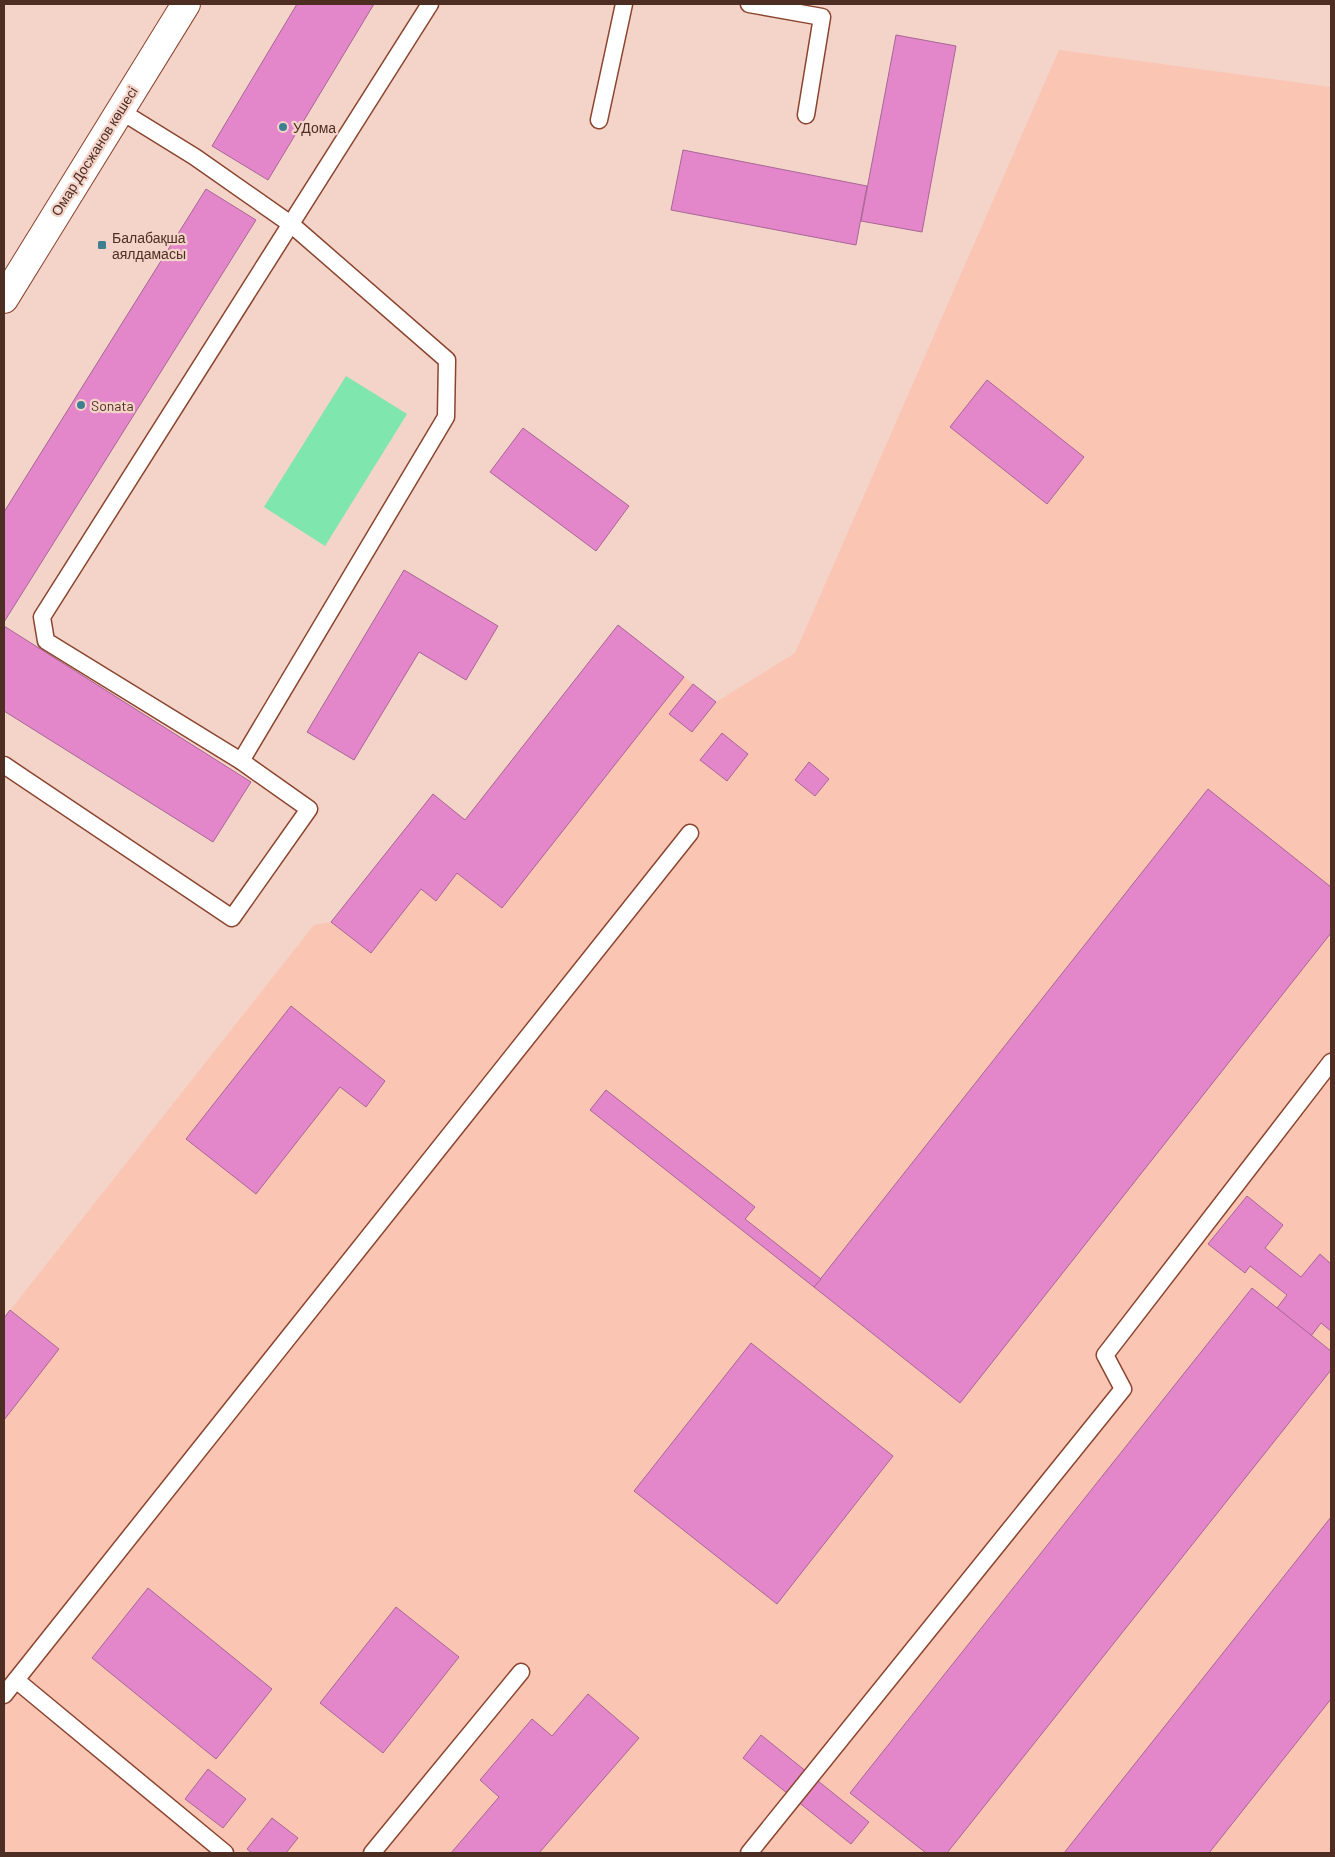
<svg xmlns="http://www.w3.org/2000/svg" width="1335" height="1857" viewBox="0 0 1335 1857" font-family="Barlow,sans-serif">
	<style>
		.built { fill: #fbc5b4 }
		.green { fill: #7fe6ae }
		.building { fill: #e486ca; stroke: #a76795 }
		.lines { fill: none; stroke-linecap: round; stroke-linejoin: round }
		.lane-casing { stroke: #8b452f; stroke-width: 19 }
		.secondary-casing { stroke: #8b452f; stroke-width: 30 }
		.lane { stroke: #fff; stroke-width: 16 }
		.secondary { stroke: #fff; stroke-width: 28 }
		.poi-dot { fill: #3e8092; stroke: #f4d3c8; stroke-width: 2 }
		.labels { text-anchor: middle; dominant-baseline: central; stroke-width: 4.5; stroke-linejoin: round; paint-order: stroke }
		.poi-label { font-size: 14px; fill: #4e2e23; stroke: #f4d3c8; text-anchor: start }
		.street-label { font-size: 14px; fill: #4e2e23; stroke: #f4d3c8 }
	</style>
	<rect width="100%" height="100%" fill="#f4d3c8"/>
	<polygon class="built" points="1059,50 1331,87 1331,1853 4,1853 4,1318 314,925 331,922 433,794 465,819 618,625 716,702 795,653"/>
	<polygon class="green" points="346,376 407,414 325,546 264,507"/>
	<g class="building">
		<polygon points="297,4 374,4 268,180 212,146"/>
		<polygon points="896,35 956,46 922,232 861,221"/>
		<polygon points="683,150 867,186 856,245 671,210"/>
		<polygon points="206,189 256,220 4,622 4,512"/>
		<polygon points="987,380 1084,457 1047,504 950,427"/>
		<polygon points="523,428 629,506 596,551 490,472"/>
		<polygon points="404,570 498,626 466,680 419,652 354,760 307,732"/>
		<polygon points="618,625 684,677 502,908 457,873 436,901 421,889 371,953 331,922 433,794 465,820"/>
		<polygon points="4,626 251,782 213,842 4,711"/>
		<polygon points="693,684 716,702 692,732 669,714"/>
		<polygon points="722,733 748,754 727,781 700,760"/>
		<polygon points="809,762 829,779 815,796 795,780"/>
		<polygon points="1208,789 1331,887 1331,933 960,1403 814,1287"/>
		<polygon points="291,1006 385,1081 366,1107 340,1087 256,1194 186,1139"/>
		<polygon points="606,1090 755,1207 745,1219 821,1279 814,1287 590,1110"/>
		<polygon points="1247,1196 1283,1225 1265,1248 1301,1277 1320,1254 1331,1264 1331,1331 1321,1323 1311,1336 1277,1308 1287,1295 1250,1266 1245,1273 1208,1244"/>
		<polygon points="1252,1288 1331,1351 1331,1370 947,1853 926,1853 850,1793"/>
		<polygon points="10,1310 59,1349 4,1420 4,1318"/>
		<polygon points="751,1343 893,1456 777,1604 634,1491"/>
		<polygon points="1331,1517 1331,1699 1209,1853 1064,1853"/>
		<polygon points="148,1588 272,1689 216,1759 92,1658"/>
		<polygon points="396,1607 459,1657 383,1753 320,1703"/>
		<polygon points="588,1694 639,1738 539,1853 451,1853 499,1797 480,1780 532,1719 552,1736"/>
		<polygon points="761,1735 869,1822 851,1844 743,1758"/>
		<polygon points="208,1769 246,1799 223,1828 185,1799"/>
		<polygon points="272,1818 298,1838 286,1853 252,1853 247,1849"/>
	</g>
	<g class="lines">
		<defs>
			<g id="lane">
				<polyline points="749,4 822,17 806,115"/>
				<polyline points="119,110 195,157 292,225 447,360 446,417 241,761"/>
				<polyline points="599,120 624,4"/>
				<polyline points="4,765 232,918 309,809 241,761 46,641 42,617 430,4"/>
				<polyline points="16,1680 225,1853"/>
				<polyline points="4,1695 690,833"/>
				<polyline points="372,1853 521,1672"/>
				<polyline points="749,1853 1123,1389 1105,1355 1331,1062"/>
			</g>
			<polyline id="secondary" points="4,299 186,4"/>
		</defs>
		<use href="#lane" class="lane-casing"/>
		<use href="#secondary" class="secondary-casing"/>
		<use href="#lane" class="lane"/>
		<use href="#secondary" class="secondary"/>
	</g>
	<g class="poi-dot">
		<circle cx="283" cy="127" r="5"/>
		<rect x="97" y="240" width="10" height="10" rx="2.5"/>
		<circle cx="81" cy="405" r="5"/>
	</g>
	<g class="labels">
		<g class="poi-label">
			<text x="293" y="127">УДома</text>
			<text x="112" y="237">Балабақша<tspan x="112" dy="16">аялдамасы</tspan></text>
			<text x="91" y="405">Sonata</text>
		</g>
		<g class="street-label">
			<text transform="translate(94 151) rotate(-58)">Омар Досжанов көшесі</text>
		</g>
	</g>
	<rect width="1335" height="1857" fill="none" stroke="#4e2e23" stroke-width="10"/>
</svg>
